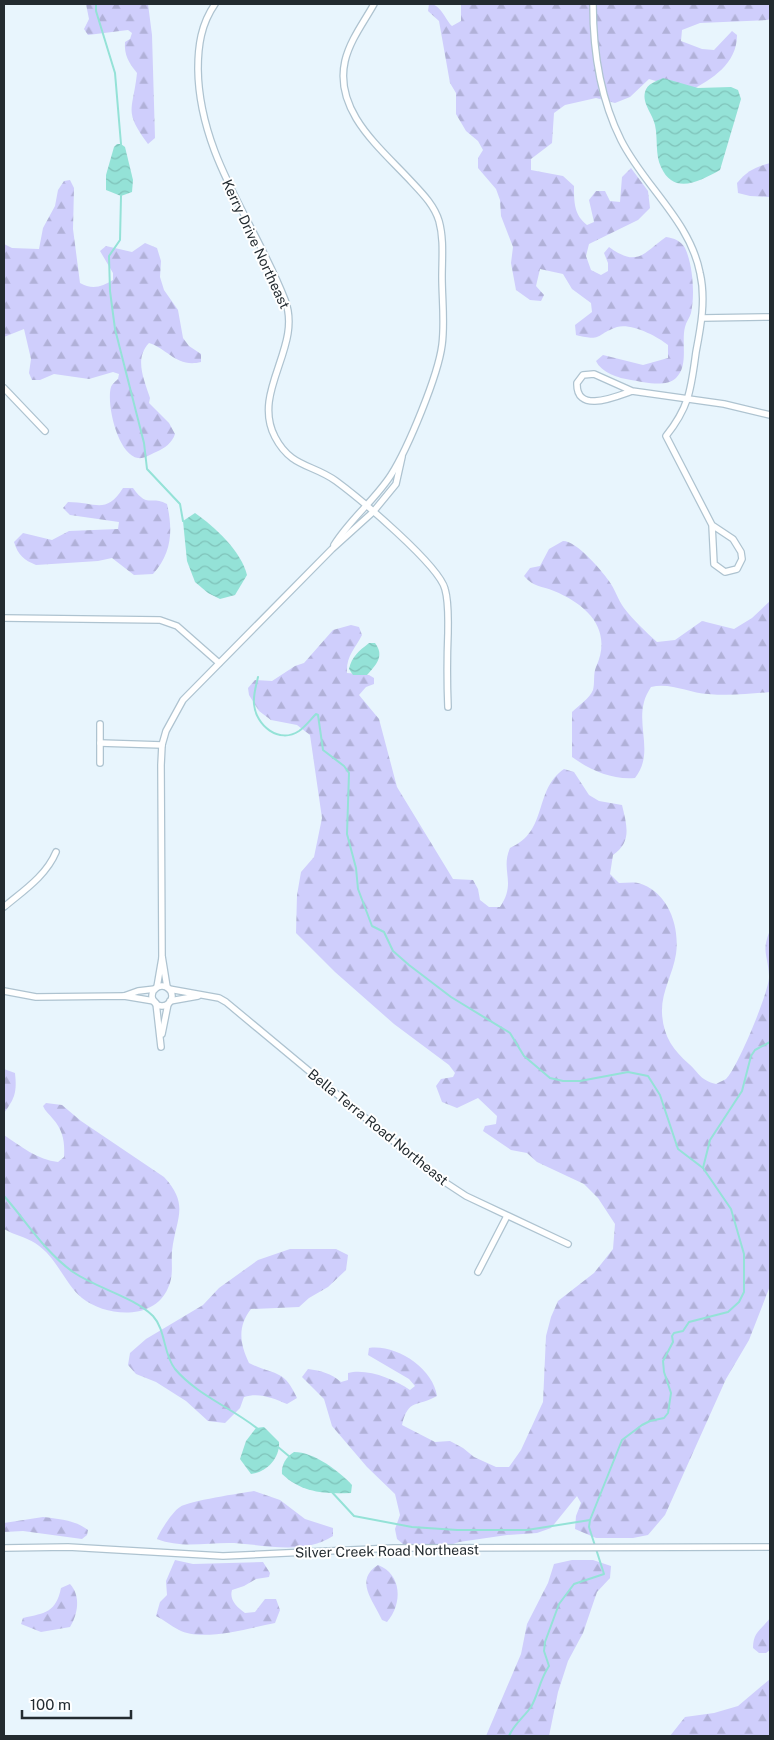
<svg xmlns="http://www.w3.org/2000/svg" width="774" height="1740" viewBox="0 0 774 1740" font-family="'Public Sans',sans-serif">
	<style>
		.forest { fill: url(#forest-firs) }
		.water { fill: url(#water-waves) }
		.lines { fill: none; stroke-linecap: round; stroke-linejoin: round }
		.stream { stroke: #94e2d7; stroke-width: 2 }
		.street-casing { stroke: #aec3d0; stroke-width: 8 }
		.street { stroke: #fff; stroke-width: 5.5 }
		.labels { text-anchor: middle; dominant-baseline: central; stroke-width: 4; stroke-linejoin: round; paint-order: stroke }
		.street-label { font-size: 14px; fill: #232b30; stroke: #fff }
	</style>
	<defs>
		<pattern id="forest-firs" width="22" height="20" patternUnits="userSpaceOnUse" patternTransform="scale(1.25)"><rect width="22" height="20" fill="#cfcefc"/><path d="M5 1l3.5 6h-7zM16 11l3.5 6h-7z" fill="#b1b1d8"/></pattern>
		<pattern id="water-waves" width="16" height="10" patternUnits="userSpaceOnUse" patternTransform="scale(1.25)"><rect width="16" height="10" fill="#94e2d7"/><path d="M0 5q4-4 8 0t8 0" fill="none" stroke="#7fc2b9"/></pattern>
	</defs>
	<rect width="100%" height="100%" fill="#e8f5fd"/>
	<g class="forest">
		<path d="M86,4H148L152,35L155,138L148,144C123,110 133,111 137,73C129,63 124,55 125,42L130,39L132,33L128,30L88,35L84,29L89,19Z"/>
		<path d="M429,4C440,3 445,19 452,26L461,21V4L770,5V19L767,20L700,23L682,30L681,41L702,49L714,50L732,31L737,35C737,64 712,79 690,91L649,79L630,97L615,103L596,98L565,105L554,113L552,143L531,159V170L563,176L574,186C574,202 574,215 587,225L594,222L589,200L596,191H605L610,201L620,202L622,177L631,168L648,191L650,208L638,220L589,244L586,256L591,270L601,275L608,271V263L604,253L609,247C638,268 643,253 666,237C674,238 681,241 685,248C693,265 695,295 691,313C690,317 686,322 685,327C681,342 689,366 676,378C665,388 644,382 631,380C618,378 602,373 596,361L603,355L643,365L668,358V345C657,336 631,323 617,327C596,334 603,342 576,335L575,325L592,312L591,303L572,289L563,274L540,269L536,286L544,295L541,301L530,300L516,290L511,263L513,247L501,216L500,200L496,189L478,168V158L483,150L478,141L466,131L456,114V93L450,83L439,21L428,11Z"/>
		<path d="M770,163V197L750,196L738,193L737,183C747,171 755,167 770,163Z"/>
		<path d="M70,180L74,188L73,229L80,283C92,290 102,287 113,280V273L100,251L106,246L132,252L145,243L157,248L161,261L160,277L164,290L178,310L183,338L189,346L201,354V362C177,368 168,349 149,343C134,359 144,379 150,398L149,403L169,423L175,434C172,443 165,448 156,452C151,454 144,459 138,458C118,455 106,404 111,387C112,384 116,381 118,379L119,374L113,372L89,379L54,374L40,380H32L29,373L31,359L24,329L4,337V244L12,248L39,249L43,228L55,206L58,190L64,181Z"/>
		<path d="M123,488H133C148,509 150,495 167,504C173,530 172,553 153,574L134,575L112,558L98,561L36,565C24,560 18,555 14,542L23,533L52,540L69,531L118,529L119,522L70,515L63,508L68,502C96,502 106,515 123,488Z"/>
		<path d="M563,541C577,541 601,570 609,581C615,589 618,600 624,608C634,621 645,631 657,642L675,640L702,621L734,629L752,618L770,601V692C749,694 729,696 708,694C689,693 670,682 651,687C648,692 645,697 644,702C637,728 654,754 635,778C612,780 590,770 572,757V712C578,706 590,698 593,690C595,683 593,674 596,667C613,630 588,605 554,591C542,586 533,587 524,576L530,568L540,566L549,549Z"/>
		<path d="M351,625L359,627L362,635C355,649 346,656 347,673L369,675L374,678V684L366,687L359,695L379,719L397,787L453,879L473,880L478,889L480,900L489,907H500C517,882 500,871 510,848C549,831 533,790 564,769L574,772L589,795L599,801L622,805C627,826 632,842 613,855L610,874L619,883C625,883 632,882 638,883C668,891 680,926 676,954C673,974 661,992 662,1013C663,1036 673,1050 689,1064C700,1074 700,1080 716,1084C719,1082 723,1081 726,1079C737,1069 770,990 769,976C768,954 761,953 770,930V1286L749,1340L726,1379L665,1515L648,1535L633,1538H596L575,1529L576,1516L581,1503L577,1496L551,1528L537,1533L507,1535L459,1542L450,1545L403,1544L397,1539L395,1529L400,1515L395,1494L367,1467L332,1426L324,1399L302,1377L308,1369C321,1371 331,1373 341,1382L348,1380V1373C367,1368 394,1379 410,1390L415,1386L409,1379L368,1355L369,1348C396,1344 433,1368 437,1396C418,1407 408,1398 402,1425L435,1442L450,1441L463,1448L474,1457L496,1467H509L521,1450L543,1402L546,1336L551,1317L558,1301L594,1273L613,1249L615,1224L598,1198L584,1184L537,1162L527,1153L511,1150L483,1131L485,1126L496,1124L497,1116L478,1098L457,1108L442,1102L436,1086L441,1079L453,1077L455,1073L449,1065L394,1024L335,972L296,933L297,895L301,872L314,857L322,818L310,735L297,725L271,720L259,711L249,695L248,688L255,680L272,681L295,666L304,663L333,630Z"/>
		<path d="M4,1069L15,1073C17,1092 15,1098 4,1113Z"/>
		<path d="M46,1103L62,1105L81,1121L164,1177C190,1205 176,1218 172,1251C171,1264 174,1276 168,1288C154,1321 106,1317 82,1298C64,1283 57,1257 35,1243C26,1237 14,1235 4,1229V1135C20,1146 38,1160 58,1162L64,1157C65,1142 63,1130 53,1119C49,1114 45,1111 43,1106Z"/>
		<path d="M290,1249H336L348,1255L346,1270L328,1287L309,1298L299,1307L251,1309C237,1327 240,1344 249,1363C276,1376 284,1369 297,1398L287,1404C273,1398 259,1392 244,1397L240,1408L225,1423L208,1421L186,1401L156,1382L136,1374L128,1365L130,1353L146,1339L203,1305L219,1288L258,1260Z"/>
		<path d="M254,1491L280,1500L305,1519L333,1528V1536C304,1555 266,1545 234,1543C209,1542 182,1549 157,1539C160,1531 173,1511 180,1507C188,1501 242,1493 254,1491Z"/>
		<path d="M43,1517C59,1519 75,1520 88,1530L87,1535L82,1539L23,1531L4,1532V1523Z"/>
		<path d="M175,1560L193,1564L263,1562L270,1573L269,1577L256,1579L244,1586L232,1590C229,1600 237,1607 245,1613L255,1612L265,1599H276L280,1610L275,1623C250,1628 202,1642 179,1630C171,1626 164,1620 156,1616L160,1602L167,1595L166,1581Z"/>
		<polygon points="572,1560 593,1560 611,1566 610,1578 597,1592 583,1633 568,1661 558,1692 549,1736 486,1736 521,1654 527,1624 548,1583 554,1564"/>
		<path d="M378,1565C402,1574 403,1604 387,1622L382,1620C373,1600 354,1580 378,1565Z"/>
		<path d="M70,1584C81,1596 78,1614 70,1627L41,1632L21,1624L23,1618C46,1613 56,1612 61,1588Z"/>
		<path d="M770,1618V1650L766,1653H759L753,1648C753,1632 761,1630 770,1618Z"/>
		<polygon points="770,1679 770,1736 670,1736 685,1717 714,1713 738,1706"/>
	</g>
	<g class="water">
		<path d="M663,78L698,88L731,87L738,90L741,99L720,170C700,181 674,196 661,167C655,155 658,138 655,125C653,114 642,104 645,92C647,84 656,81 663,78Z"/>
		<polygon points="117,144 121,144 125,147 133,180 132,192 121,196 106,190 106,175 114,147"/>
		<path d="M195,513C215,527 241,551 247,575L235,595L220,599L208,593L195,582L187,561L183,521Z"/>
		<path d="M369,643H375C385,656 376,665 367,675H353L349,669C352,656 359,651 369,643Z"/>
		<path d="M264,1427L279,1442C280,1458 267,1472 251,1474L240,1459L246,1441L256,1428Z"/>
		<path d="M294,1452C314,1452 339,1471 352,1485L351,1493C325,1494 302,1493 282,1474C281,1465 286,1457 294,1452Z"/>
	</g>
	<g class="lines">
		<g class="stream">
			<polyline points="96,4 96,11 115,73 121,144"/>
			<polyline points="121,196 120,240 109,256 110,291 115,329 144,443 147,469 180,504 183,521"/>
			<path d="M258,677C256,686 253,695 254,704C256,726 279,744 299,731C306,726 310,720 316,714L318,715L323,750L344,766L349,773L347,834L356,868L358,889L372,926L384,932L393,951L409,965L451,997L510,1033L524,1056L550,1078L563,1081H580L628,1072L648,1076L660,1095L678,1149L703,1168"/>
			<path d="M4,1196C27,1222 44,1251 73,1272C98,1289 132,1296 153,1316C166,1330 163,1354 175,1369C197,1395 232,1408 258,1429"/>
			<polyline points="278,1447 290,1457"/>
			<polyline points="330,1490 354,1516 412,1527 457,1530 527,1530 590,1520"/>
			<path d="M509,1736C514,1724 524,1717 531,1707C539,1693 539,1681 549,1666L544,1651L545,1642L559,1604L574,1584L604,1574L589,1527L590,1520L622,1440L642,1425L650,1421L664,1418L668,1413L671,1393L664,1372L663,1361L673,1342L672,1336L674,1333L683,1331L689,1322L728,1312L739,1302L744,1292V1254L731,1209L703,1168L710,1140L742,1091L751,1056L755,1050L770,1042"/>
		</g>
		<defs>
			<g id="street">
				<path d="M215,4C201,24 198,46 198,69C199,156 255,222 285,300C303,347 251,391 275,437C291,468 313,464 336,481C359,498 439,565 445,589C449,603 448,619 448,633C447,658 447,682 448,707"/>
				<path d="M593,4C593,50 600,98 621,140C644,186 690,221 700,273C706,299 701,326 696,352C691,388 690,406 666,436L712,525L714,564L725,572L737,569L742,559L741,552L733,539L712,525"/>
				<polyline points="702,318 770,317"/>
				<polyline points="4,388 45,431"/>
				<path d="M632,391C615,397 576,414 577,383L583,375L594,374L632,391L724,404L770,415"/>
				<path d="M334,545C350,519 375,500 391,475C408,448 438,376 442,345C445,323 442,299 442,277C442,258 444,239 439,221C434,204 420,191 408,178C378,146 334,110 345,61C350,40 364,22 374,4"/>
				<polyline points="4,618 160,620 177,626 219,663"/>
				<polyline points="100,724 100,763"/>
				<polyline points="100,743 162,745"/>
				<path d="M4,907C23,891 46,876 56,852"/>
				<circle cx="162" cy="996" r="10"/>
				<polyline points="157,987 162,958"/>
				<polyline points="167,987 162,956 161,765 162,745 166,731 183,700 332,549 373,512 396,484 402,457"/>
				<polyline points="169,989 219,998 226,1002 434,1175 466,1196 568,1244"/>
				<polyline points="4,991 36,997 124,996 154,1001"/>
				<polyline points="124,996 138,991 155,989"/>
				<polyline points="170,1001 198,996"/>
				<polyline points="156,1003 161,1047"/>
				<polyline points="162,1034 168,1004"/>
				<polyline points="478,1272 507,1216"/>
				<polyline points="4,1548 68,1547 223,1556 393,1548 770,1547"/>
			</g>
		</defs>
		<use href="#street" class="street-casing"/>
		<use href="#street" class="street"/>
	</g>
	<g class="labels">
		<g class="street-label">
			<text transform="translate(256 244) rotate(65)">Kerry Drive Northeast</text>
			<text transform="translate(378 1127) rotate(39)">Bella Terra Road Northeast</text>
			<text transform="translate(387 1551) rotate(-1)">Silver Creek Road Northeast</text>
		</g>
	</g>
	<rect width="774" height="1740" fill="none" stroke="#232b30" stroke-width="10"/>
	<path d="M22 1710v8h109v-8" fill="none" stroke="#232b30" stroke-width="2.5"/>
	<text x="30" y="1710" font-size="15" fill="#232b30" stroke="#ffffff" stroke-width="4" paint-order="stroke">100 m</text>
</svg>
